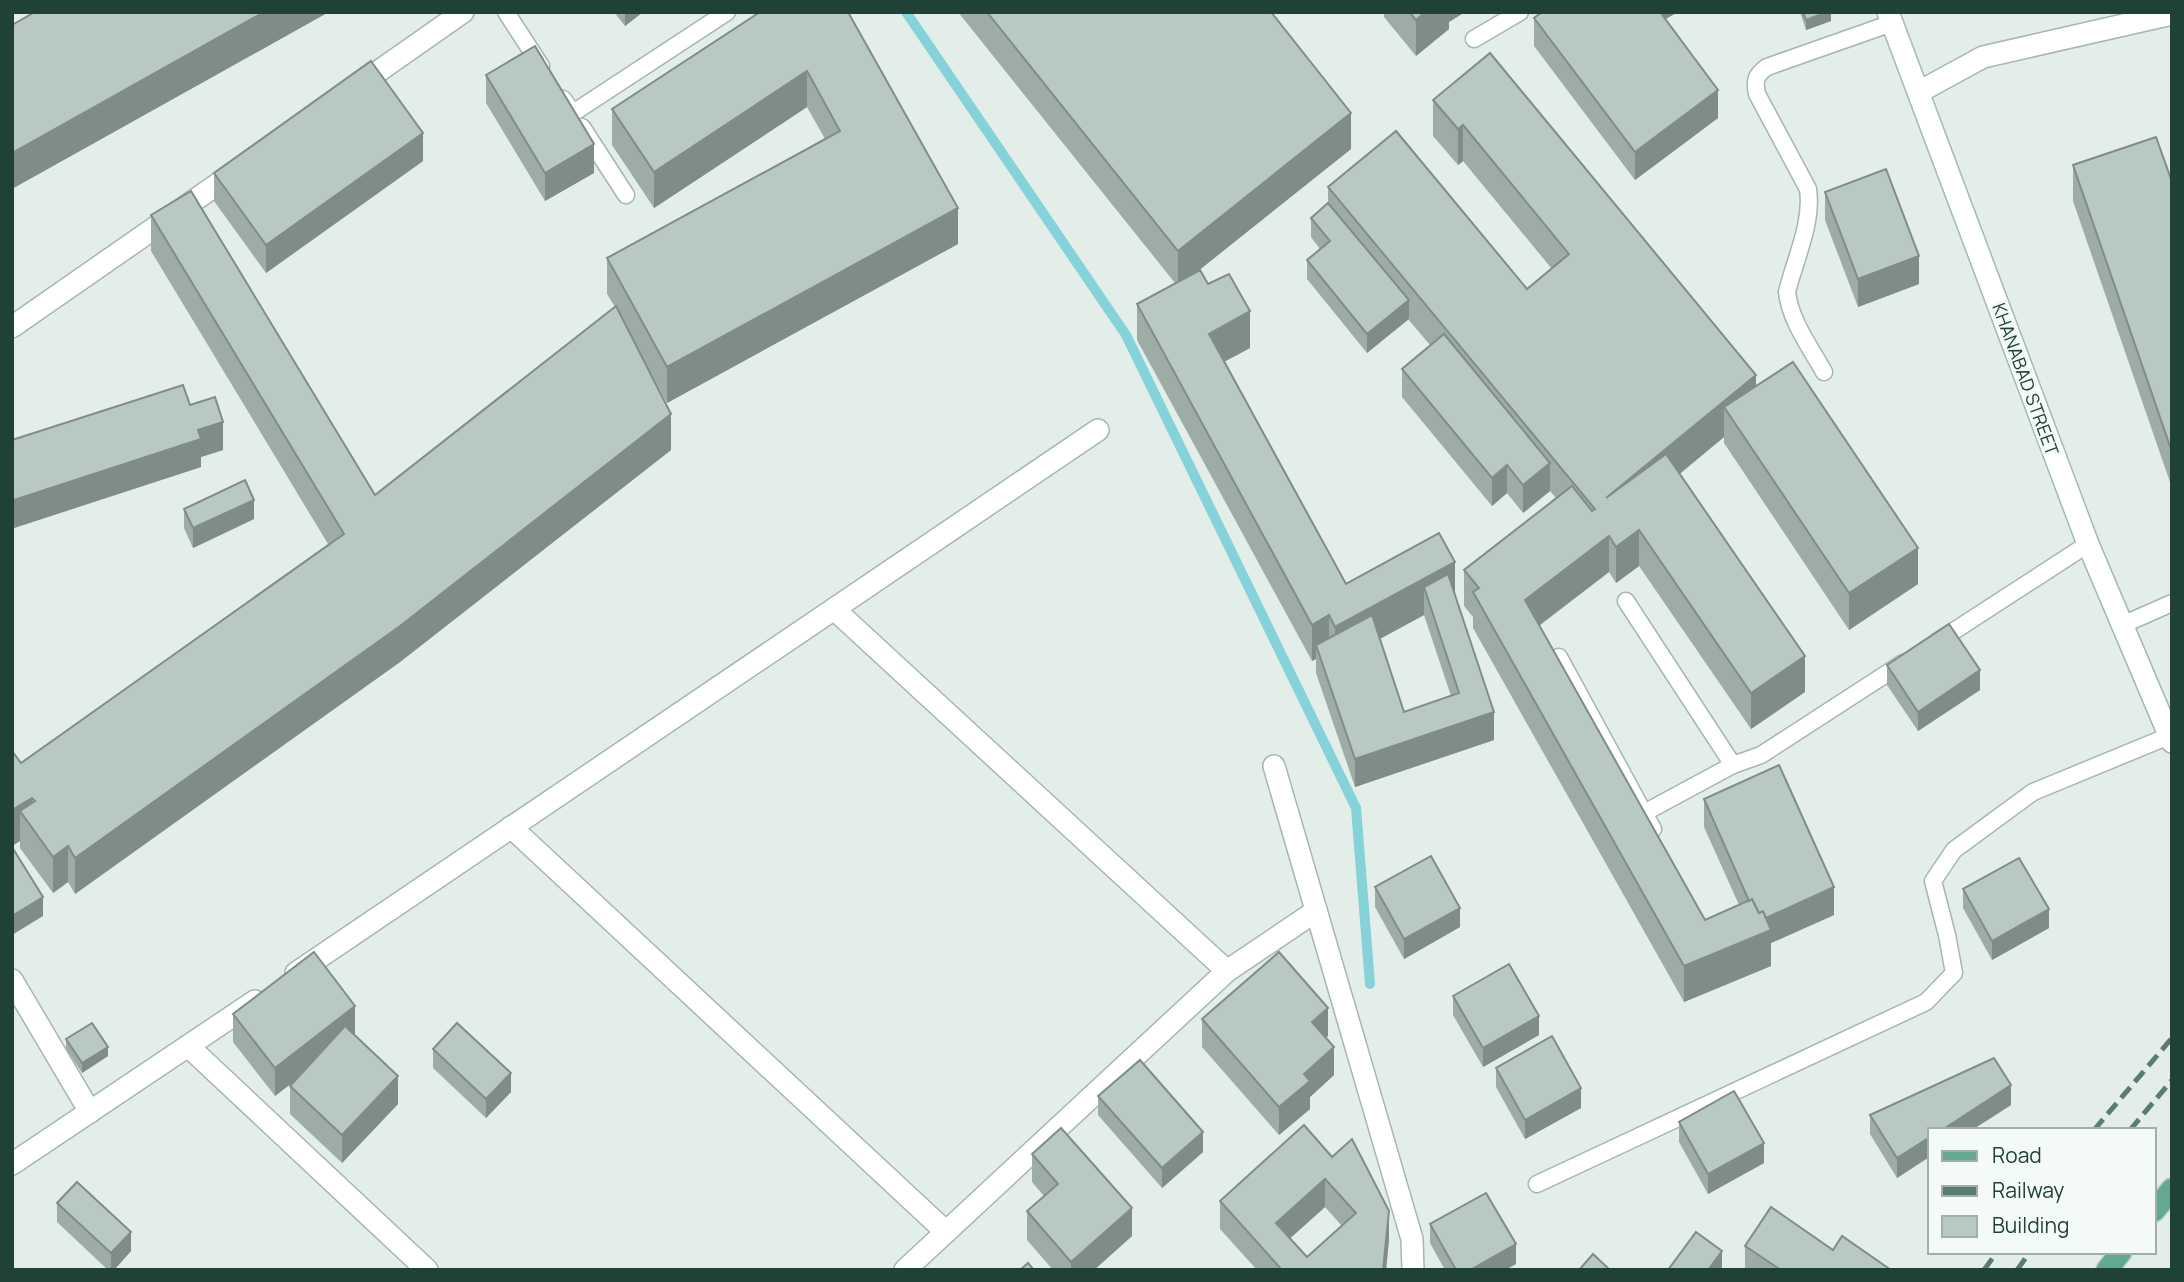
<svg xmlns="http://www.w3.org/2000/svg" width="2184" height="1282" viewBox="0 0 2184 1282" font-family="Manrope,sans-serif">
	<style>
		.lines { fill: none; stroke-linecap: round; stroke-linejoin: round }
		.stream { stroke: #85d3d8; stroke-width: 10 }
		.lane-casing { stroke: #a5b7af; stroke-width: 19 }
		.street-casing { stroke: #a5b7af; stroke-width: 24 }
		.secondary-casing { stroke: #a0bbaf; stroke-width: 24 }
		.primary-casing { stroke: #c1cac7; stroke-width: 24 }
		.lane { stroke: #fff; stroke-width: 16 }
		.street { stroke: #fff; stroke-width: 21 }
		.secondary { stroke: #fff; stroke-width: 21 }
		.primary { stroke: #63a890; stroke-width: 21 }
		.rail { stroke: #5b7d71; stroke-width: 5; stroke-dasharray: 14 7; stroke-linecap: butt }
		.wall { fill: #9dada6; fill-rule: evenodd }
		.shaded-wall { fill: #808d87 }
		.building { fill: #b7c9c1; stroke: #808d87; stroke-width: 2; fill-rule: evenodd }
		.labels { text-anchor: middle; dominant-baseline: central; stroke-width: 6; stroke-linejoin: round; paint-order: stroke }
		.street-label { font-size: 18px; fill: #204136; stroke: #f4faf6 }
	</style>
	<rect width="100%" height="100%" fill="#e3eee8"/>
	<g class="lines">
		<polyline class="stream" points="906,12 1126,335 1356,808 1370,984"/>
		<defs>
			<g id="lane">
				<polyline points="506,12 541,66"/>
				<polyline points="1474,39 1520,12"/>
				<polyline points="563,99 573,113 727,12"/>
				<polyline points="582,127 626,195"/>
				<path d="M1824,372C1810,347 1790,320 1787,292C1795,259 1813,223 1808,189L1757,94C1754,80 1756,75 1767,67L1892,23"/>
				<polyline points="1626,601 1733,765 1761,755 1903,663"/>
				<polyline points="2122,625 2172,603"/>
				<polyline points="1937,642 2088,544"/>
				<polyline points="1559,657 1639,804"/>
				<polyline points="1653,829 1644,813 1733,765"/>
				<polyline points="1537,1184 1926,1002 1954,973 1947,935 1933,881 1954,850 2033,792 2169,736"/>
			</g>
			<g id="street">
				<polyline points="356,87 463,12"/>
				<polyline points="1919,92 1983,57 2172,14"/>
				<polyline points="12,327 235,172"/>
				<polyline points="834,609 1098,430"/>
				<polyline points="1274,766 1412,1239 1413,1270"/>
				<polyline points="511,827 946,1232"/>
				<polyline points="296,973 834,609 1227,971"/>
				<polyline points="12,980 90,1112"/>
				<polyline points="188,1046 427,1270"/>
				<polyline points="12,1164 255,1001"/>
				<polyline points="905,1270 1227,971 1316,911"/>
			</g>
			<polyline id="secondary" points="1888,12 2088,544 2172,742"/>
			<g id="primary">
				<polyline points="2154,1211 2172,1189"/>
				<polyline points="2107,1270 2121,1252"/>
			</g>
		</defs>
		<use href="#lane" class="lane-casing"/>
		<use href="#street" class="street-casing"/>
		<use href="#secondary" class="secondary-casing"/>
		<use href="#primary" class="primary-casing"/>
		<use href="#lane" class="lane"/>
		<use href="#street" class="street"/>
		<use href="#secondary" class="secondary"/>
		<use href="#primary" class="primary"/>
		<g class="rail">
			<polyline points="2094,1130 2172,1038"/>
			<polyline points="2130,1130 2172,1080"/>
			<polyline points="1984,1270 1997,1252"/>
			<polyline points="2017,1270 2030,1252"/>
		</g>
	</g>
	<g class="wall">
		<polygon points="614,12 643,12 625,26"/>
		<polygon points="760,12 958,244 667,403 641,355 671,450 400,662 75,894 68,882 53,893 20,848 20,841 12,846 21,763 328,544 151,251 151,215 375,495 615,307 607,294 607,258 825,139 807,107 654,208 612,145 612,109"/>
		<path d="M958,12H1271L1351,149L1199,270L1250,348L1225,361L1346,584L1439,533L1494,740L1355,787L1316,673V659L1312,661L1137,340V304L1175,283ZM1424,615L1451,696L1404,712L1380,639Z"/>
		<polygon points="1384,12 1465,12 1449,22 1449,29 1416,56 1384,17"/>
		<polygon points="1542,12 1678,12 1665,19 1718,118 1635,180 1534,46 1534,18"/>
		<polygon points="1800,12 1831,12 1831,21 1806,30"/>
		<polygon points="486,75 594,173 545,201 486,103"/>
		<polygon points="1433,100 1756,386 1918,584 1849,630 1724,443 1724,437 1680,474 1805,692 1751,729 1639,566 1616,583 1609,572 1539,626 1705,920 1739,905 1704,827 1704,799 1834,915 1771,943 1771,966 1684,1002 1473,628 1473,617 1464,606 1464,570 1556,498 1550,491 1523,513 1507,493 1492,506 1402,397 1402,369 1430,345 1408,319 1367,353 1307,279 1307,260 1320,249 1311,237 1311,218 1328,203 1328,187 1527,289 1552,269 1463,161 1458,165 1433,136"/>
		<polygon points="423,161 266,273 214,201 214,173"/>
		<polygon points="2073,165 2172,182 2172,488 2073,201"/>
		<polygon points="1825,192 1919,284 1858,307 1825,220"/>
		<polygon points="190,405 223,450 201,457 201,467 14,528 12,524 12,440"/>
		<polygon points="184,509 254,519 193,548 184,528"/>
		<polygon points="1887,665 1980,690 1918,731 1887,685"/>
		<polygon points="1375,887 1460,927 1404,959 1375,907"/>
		<polygon points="1963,889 2049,928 1992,960 1963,908"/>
		<polygon points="1453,996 1539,1035 1483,1067 1453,1015"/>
		<polygon points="233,1014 355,1034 354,1035 398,1104 342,1163 290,1114 290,1086 292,1083 275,1096 233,1042"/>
		<polygon points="1202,1019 1328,1036 1326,1038 1334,1075 1310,1097 1310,1109 1279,1135 1202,1047"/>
		<polygon points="66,1039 108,1056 82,1073 66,1049"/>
		<polygon points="433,1049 511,1092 486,1118 433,1068"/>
		<polygon points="1496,1068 1581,1108 1525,1139 1496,1087"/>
		<polygon points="1098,1096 1203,1152 1162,1188 1098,1115"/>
		<polygon points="2011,1105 1897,1178 1870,1134 1870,1115"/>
		<polygon points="1679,1122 1764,1163 1708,1194 1679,1142"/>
		<path d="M1304,1125L1389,1239L1386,1270H1257L1220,1229V1201ZM1325,1207L1342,1226L1307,1257L1290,1238Z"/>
		<polygon points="1032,1154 1132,1236 1094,1270 1053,1270 1027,1240 1027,1211 1044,1196 1032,1182"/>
		<polygon points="57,1203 131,1251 114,1270 108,1270 57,1222"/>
		<polygon points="1430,1224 1516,1264 1505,1270 1445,1270 1430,1243"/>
		<polygon points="1745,1246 1833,1250 1891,1270 1745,1270"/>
	</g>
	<g class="shaded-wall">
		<polygon points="264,12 329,12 12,189 12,153"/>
		<polygon points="625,12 643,12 625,26"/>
		<polygon points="1425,12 1465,12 1449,22 1449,29 1416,56 1416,20"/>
		<polygon points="1650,12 1678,12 1650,28"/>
		<polygon points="1827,12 1831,12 1831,21 1806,30 1806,20"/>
		<polygon points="807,71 807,107 654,208 654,172"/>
		<polygon points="1718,90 1718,118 1635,180 1635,152"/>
		<polygon points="1351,113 1351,149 1178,287 1178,251"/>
		<polygon points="1463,125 1463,161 1458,165 1458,129"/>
		<polygon points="423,133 423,161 266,273 266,245"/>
		<polygon points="594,144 594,173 545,201 545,173"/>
		<polygon points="958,208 958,244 667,403 667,367"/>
		<polygon points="1919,256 1919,284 1858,307 1858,279"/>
		<polygon points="1409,300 1409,319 1367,353 1367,334"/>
		<polygon points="1250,311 1250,348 1209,370 1209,334"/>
		<polygon points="1756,375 1756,411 1724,407 1724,437 1606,534 1606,498"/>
		<polygon points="671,414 671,450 400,662 75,894 75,858"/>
		<polygon points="223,422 223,450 201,457 201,467 14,528 14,500 198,430"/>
		<polygon points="1550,463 1550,491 1523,513 1523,485"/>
		<polygon points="1507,465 1507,493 1492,506 1492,478"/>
		<polygon points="254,500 254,519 193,548 193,528"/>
		<polygon points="1639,530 1639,566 1616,583 1616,547"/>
		<polygon points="1609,536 1609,572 1525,636 1525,600"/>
		<polygon points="1918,548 1918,584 1849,630 1849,593"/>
		<polygon points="1455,562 1455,598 1424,587 1424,615 1335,663 1335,627"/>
		<polygon points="1329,615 1329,652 1316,645 1316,659 1312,661 1312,625"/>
		<polygon points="1805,656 1805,692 1751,729 1751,693"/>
		<polygon points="1980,670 1980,690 1918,731 1918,712"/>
		<polygon points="1494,712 1494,740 1355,787 1355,759"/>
		<polygon points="32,798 32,829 20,811 20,841 12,846 12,810"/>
		<polygon points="68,846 68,882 53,893 53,857"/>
		<polygon points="1834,887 1834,915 1771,943 1771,966 1684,1002 1684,966 1759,921"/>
		<polygon points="43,897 43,916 12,935 12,916"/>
		<polygon points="1460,908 1460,927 1404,959 1404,939"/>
		<polygon points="2049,909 2049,928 1992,960 1992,941"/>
		<polygon points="355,1006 355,1034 275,1096 275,1068"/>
		<polygon points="1328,1008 1328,1036 1312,1050 1312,1022"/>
		<polygon points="1539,1016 1539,1035 1483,1067 1483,1048"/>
		<polygon points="108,1047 108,1056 82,1073 82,1063"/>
		<polygon points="1334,1047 1334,1075 1310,1097 1310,1109 1279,1135 1279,1107 1304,1074"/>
		<polygon points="511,1073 511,1092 486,1118 486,1099"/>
		<polygon points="398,1076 398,1104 342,1163 342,1135"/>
		<polygon points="2011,1085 2011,1105 1972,1130 1942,1130"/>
		<polygon points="1581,1088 1581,1108 1525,1139 1525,1120"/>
		<polygon points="1203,1132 1203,1152 1162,1188 1162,1168"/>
		<polygon points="1930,1137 1930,1156 1897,1178 1897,1158"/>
		<polygon points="1764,1143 1764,1163 1708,1194 1708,1174"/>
		<polygon points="1325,1179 1325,1207 1276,1251 1276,1223"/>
		<polygon points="1132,1208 1132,1236 1094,1270 1071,1270 1071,1262"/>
		<polygon points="1389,1211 1389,1239 1386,1270 1383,1270"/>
		<polygon points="131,1232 131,1251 114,1270 111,1270 111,1253"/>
		<polygon points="1516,1244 1516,1264 1505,1270 1470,1270"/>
		<polygon points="1722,1251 1722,1270 1708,1270"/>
	</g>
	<g class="building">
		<polygon points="35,12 264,12 12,153 12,25"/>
		<polygon points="760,12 848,12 958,208 667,367 607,258 840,131 807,71 654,172 612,109"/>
		<polygon points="987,12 1271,12 1351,113 1178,251"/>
		<polygon points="1409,12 1425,12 1416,20"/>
		<polygon points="1542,12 1660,12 1718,90 1635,152 1534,18"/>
		<polygon points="1803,12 1827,12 1806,20"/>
		<polygon points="535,46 594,144 545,173 486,75"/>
		<polygon points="1490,53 1756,375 1606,498 1666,454 1805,656 1751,693 1639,530 1616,547 1609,536 1525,600 1705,920 1752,899 1759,913 1763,911 1771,930 1684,966 1473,592 1479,588 1464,570 1572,486 1592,511 1595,509 1328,187 1396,131 1527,289 1569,254 1463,125 1458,129 1433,100"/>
		<polygon points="371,61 423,133 266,245 214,173"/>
		<polygon points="2156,137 2172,182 2172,452 2073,165"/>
		<polygon points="1886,169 1919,256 1858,279 1825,192"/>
		<polygon points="191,191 375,495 616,306 671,414 400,626 75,858 68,846 53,857 20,811 35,801 32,798 12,810 12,751 21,763 344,534 151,215"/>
		<polygon points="1328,203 1409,300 1367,334 1307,260 1330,241 1311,218"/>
		<polygon points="1200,270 1208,284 1229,274 1250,311 1209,334 1346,584 1439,533 1455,562 1335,627 1329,615 1312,625 1137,304"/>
		<polygon points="1444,334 1550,463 1523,485 1507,465 1492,478 1402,369"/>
		<polygon points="1793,362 1918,548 1849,593 1724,407"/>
		<polygon points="183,385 190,405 215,397 223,422 198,430 201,439 14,500 12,496 12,440"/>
		<polygon points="245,480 254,500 193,528 184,509"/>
		<polygon points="1448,574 1494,712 1355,759 1316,645 1372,615 1404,712 1459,693 1424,587"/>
		<polygon points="1949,624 1980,670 1918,712 1887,665"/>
		<polygon points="1779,765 1834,887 1766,918 1763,911 1759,913 1752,899 1749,901 1704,799"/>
		<polygon points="12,847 43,897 12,916"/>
		<polygon points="1431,856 1460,908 1404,939 1375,887"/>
		<polygon points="2019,858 2049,909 1992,941 1963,889"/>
		<polygon points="314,952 355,1006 275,1068 233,1014"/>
		<polygon points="1279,952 1328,1008 1312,1022 1334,1047 1304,1074 1310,1081 1279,1107 1202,1019"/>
		<polygon points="1509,964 1539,1016 1483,1048 1453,996"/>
		<polygon points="92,1023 108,1047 82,1063 66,1039"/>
		<polygon points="457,1023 511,1073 486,1099 433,1049"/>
		<polygon points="345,1026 398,1076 342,1135 290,1086"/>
		<polygon points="1552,1036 1581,1088 1525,1120 1496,1068"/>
		<polygon points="1994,1058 2011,1085 1942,1130 1930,1130 1930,1137 1897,1158 1870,1115"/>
		<polygon points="1140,1060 1203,1132 1162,1168 1098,1096"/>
		<polygon points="1734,1091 1764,1143 1708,1174 1679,1122"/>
		<path d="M1304,1125L1332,1157L1352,1139L1389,1211L1383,1270H1282L1220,1201ZM1325,1179L1356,1213L1307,1257L1276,1223Z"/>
		<polygon points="1061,1128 1132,1208 1071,1262 1027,1211 1058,1184 1032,1154"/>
		<polygon points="77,1182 131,1232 111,1253 57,1203"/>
		<polygon points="1486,1193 1516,1244 1470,1270 1456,1270 1430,1224"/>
		<polygon points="1771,1207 1833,1250 1842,1236 1891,1270 1781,1270 1745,1246"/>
		<polygon points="1696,1232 1722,1251 1708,1270 1668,1270"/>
		<polygon points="1593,1254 1610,1270 1579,1270"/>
		<polygon points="1028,1263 1034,1270 1020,1270"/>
	</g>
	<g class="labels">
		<g class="street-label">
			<text transform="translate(2026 379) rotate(70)">KHANABAD STREET</text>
		</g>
	</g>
	<rect width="2184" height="1282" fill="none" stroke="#204136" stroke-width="28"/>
	<rect x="1928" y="1128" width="228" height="126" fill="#f4faf6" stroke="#9fb0a9" stroke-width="2"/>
	<rect x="1942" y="1151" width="35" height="10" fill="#63a890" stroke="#9fb0a9" stroke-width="2"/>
	<text x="1992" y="1163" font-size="21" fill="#204136">Road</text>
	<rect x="1942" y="1186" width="35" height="10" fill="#5b7d71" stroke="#9fb0a9" stroke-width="2"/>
	<text x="1992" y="1198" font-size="21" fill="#204136">Railway</text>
	<rect x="1942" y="1216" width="35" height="21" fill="#b7c9c1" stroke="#9fb0a9" stroke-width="2"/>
	<text x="1992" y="1233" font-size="21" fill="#204136">Building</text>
</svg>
